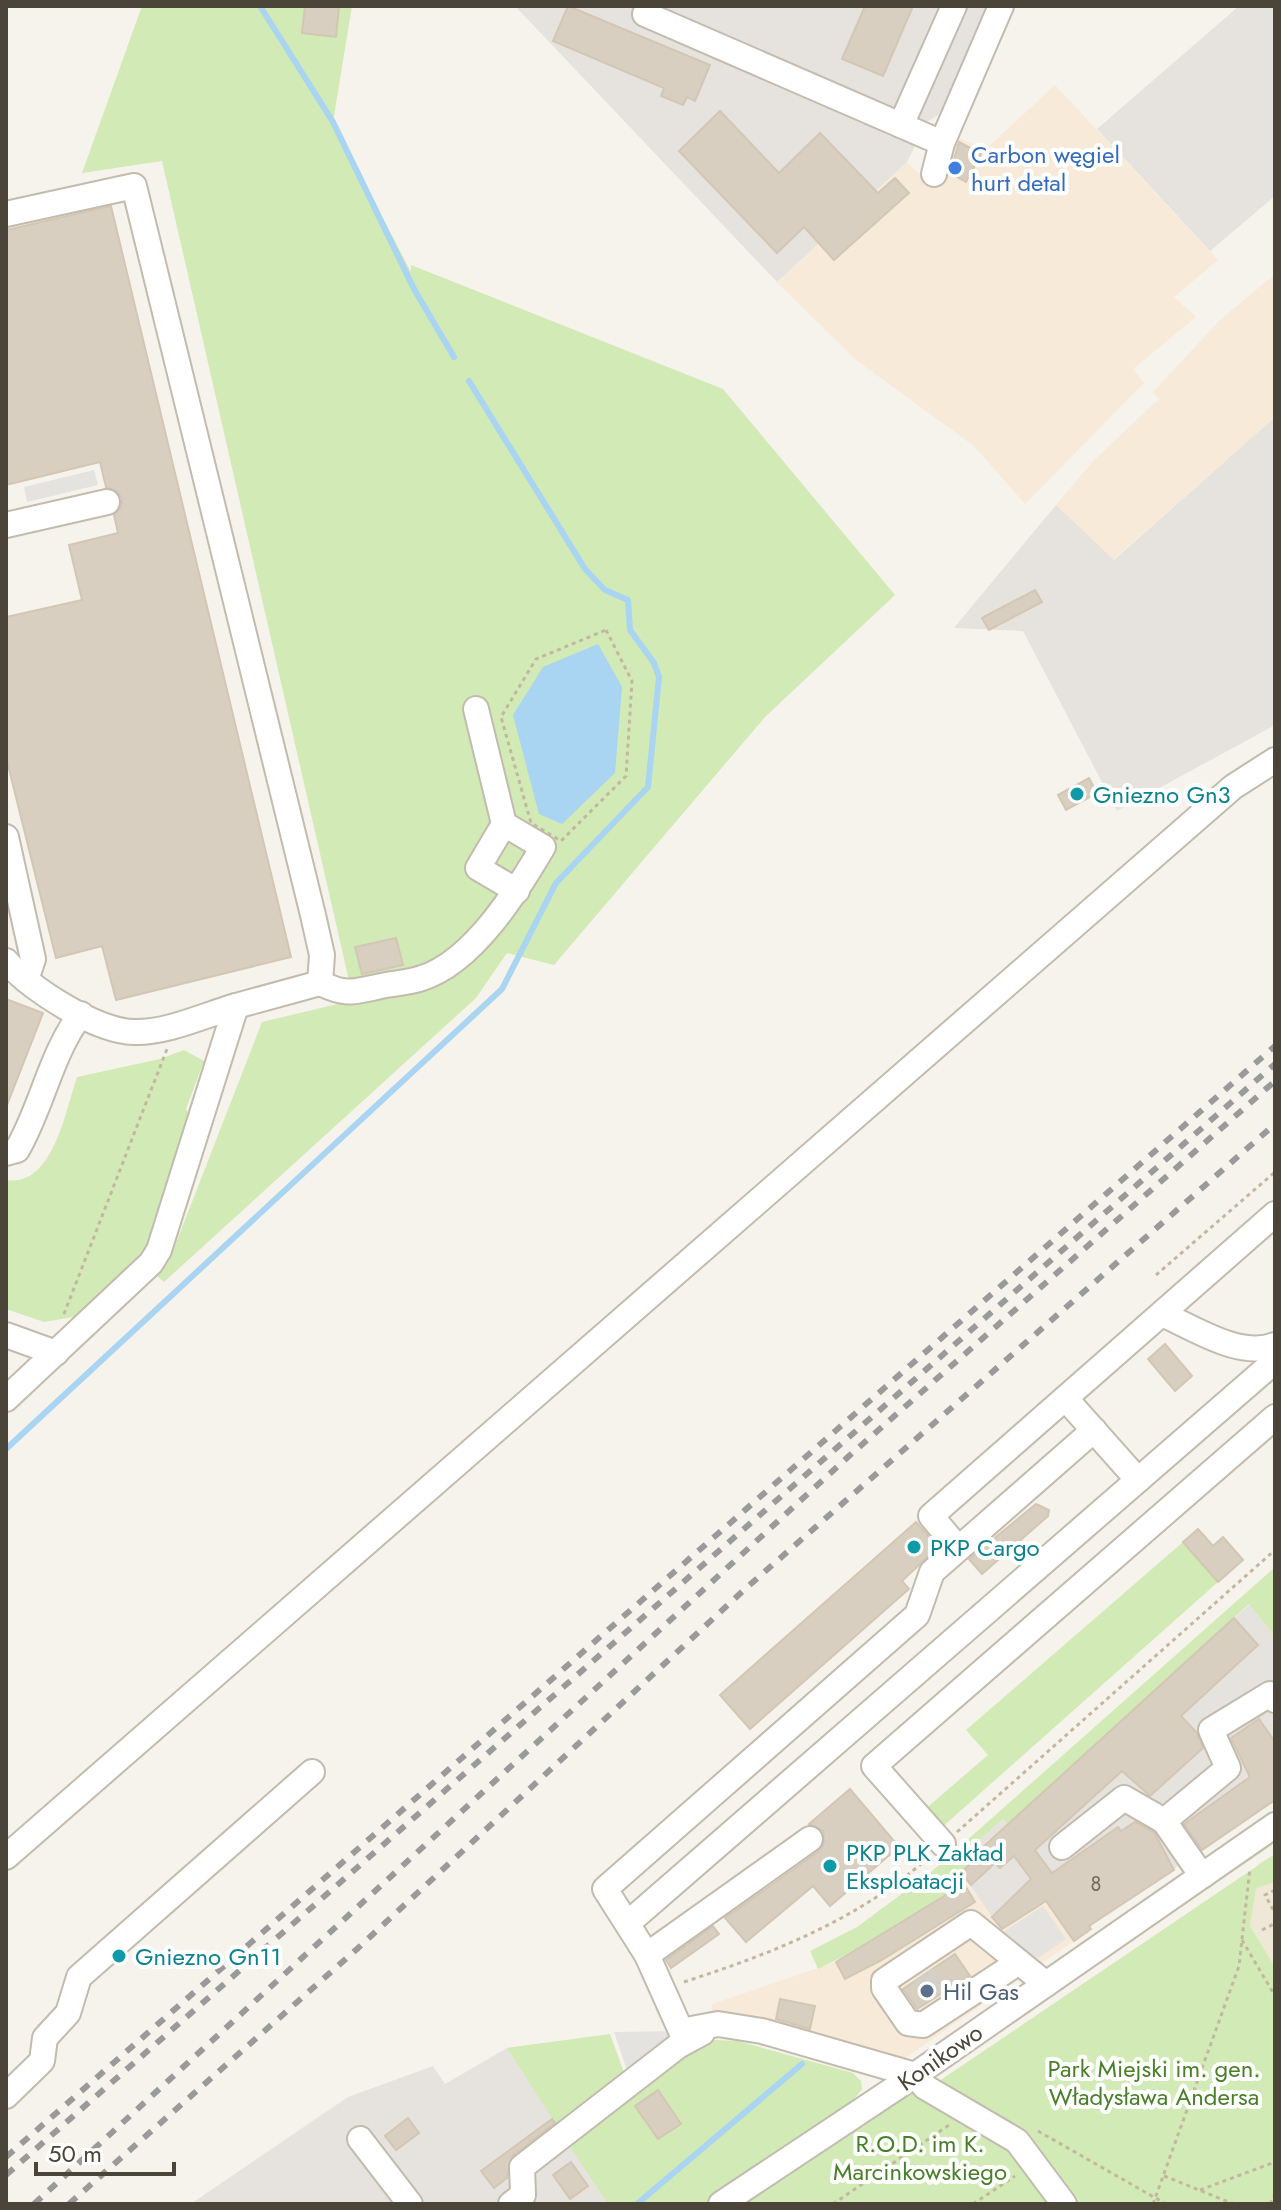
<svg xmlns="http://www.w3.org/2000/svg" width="1281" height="2210" viewBox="0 0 1281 2210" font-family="Jost,sans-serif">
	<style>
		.commercial { fill: #f7ead8 }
		.industrial { fill: #e6e2dd }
		.education { fill: #efe8d6 }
		.green { fill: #d2eab5 }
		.parking { fill: #e5e3e0 }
		.water { fill: #a9d4f2 }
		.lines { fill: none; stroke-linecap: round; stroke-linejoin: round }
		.stream { stroke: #a9d4f2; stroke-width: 6 }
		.building { fill: #d8cfc1; stroke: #d3c7b4; stroke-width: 2 }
		.minor-tunnel { stroke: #d4d0c8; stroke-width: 24; stroke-dasharray: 24 12; stroke-linecap: butt }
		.minor-casing { stroke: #c2bbae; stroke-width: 28 }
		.path { stroke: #c4b79f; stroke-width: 3; stroke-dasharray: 4 4; stroke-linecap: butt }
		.minor { stroke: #fff; stroke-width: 24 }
		.rail { stroke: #9a9a9a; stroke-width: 6; stroke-dasharray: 10 10; stroke-linecap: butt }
		.shop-dot { fill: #3f7fe0; stroke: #fff; stroke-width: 3 }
		.culture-dot { fill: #0f9aa8; stroke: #fff; stroke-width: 3 }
		.service-dot { fill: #5c6f8a; stroke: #fff; stroke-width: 3 }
		.labels { text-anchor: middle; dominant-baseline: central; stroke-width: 8; stroke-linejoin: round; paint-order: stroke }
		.number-label { font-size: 20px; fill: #6e675b }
		.shop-label { font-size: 24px; fill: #366cbe; stroke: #fff; text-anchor: start }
		.culture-label { font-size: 24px; fill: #0d838f; stroke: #fff; text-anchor: start }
		.service-label { font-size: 24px; fill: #4e5e75; stroke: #fff; text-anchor: start }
		.street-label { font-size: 24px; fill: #4b4439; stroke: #fff }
		.park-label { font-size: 24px; fill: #4a7f2a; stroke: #fff }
	</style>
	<rect width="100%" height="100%" fill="#f6f3ec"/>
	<g class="commercial">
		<polygon points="1055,85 1218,260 1174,297 1196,317 1133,369 1144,383 1025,504 974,446 856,360 777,282 907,162 918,173 941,170 959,138 986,149"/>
		<polygon points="1275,274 1275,417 1113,560 1056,505 1095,459 1159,399 1153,392 1221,319"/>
		<polygon points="966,1883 992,1916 1023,1887 1043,1897 1074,1941 895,2065 713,2017 712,2004 836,1962"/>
	</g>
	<g class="industrial">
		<polygon points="515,6 989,6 948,109 927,122 907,162 777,282"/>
		<polygon points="1239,6 1275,6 1275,196 1210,251 1097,129"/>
		<polygon points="1275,417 1275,725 1117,811 1023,631 954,628 1056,505 1114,560"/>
		<polygon points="1250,1604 1275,1636 1275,1800 1089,1927 1023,1887 992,1917 961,1873 970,1863 968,1850 1003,1819 1008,1824"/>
		<polygon points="507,2048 608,2204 192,2203 348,2097 433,2066 445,2084"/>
	</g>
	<polygon class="education" points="1275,1854 1275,1967 1250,1926 1258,1864"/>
	<g class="green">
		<polygon points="142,6 352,6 333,122 411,272 411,265 723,389 895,595 765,717 554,965 507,953 476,998 164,1282 156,1275 169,1261 262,1022 430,982 458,948 420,970 350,985 162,161 82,173"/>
		<path d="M184,1050L204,1061L186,1109L194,1126L145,1253L138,1262L73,1317L44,1322L6,1309V1180C53,1188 66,1109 77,1077L160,1059Z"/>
		<polygon points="1183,1542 1218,1582 940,1829 923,1811 988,1755 966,1730"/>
		<polygon points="1275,1567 1275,1636 1249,1604 1009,1825 1003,1819 968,1850 975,1858 970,1862 968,1881 872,1942 818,1969 810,1951 857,1927 930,1873"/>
		<polygon points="1275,1838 1275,1843 933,2077"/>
		<polygon points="1275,1854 1275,1882 1256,1888 1250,1926 1275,1967 1275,2204 738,2204 906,2088 923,2092"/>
		<polygon points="610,2034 626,2078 560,2131 507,2048"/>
		<polygon points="715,2040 738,2041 853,2073 861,2081 862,2089 849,2106 704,2204 608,2204 565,2139 697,2042"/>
	</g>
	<g class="parking">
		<polygon points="94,470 98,485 27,502 24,487"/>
		<polygon points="1043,1906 1066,1939 1025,1967 991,1940"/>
		<polygon points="681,2031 631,2082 614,2032"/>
	</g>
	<polygon class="water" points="598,644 622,687 615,773 562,824 539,814 513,715 543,667"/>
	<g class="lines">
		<g class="stream">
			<polyline points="260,6 333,122 414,289 454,357"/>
			<polyline points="6,1449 502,989 556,883 648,787 659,677 654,663 630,630 628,600 605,590 585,569 469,381"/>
			<polyline points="637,2204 802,2064"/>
		</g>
	</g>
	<g class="building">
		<polygon points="305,6 339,6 336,37 302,33"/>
		<polygon points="568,6 710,65 695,101 687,97 683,105 661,96 664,88 553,41"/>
		<polygon points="865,6 913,6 883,76 842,59"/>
		<polygon points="720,111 779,173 820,133 878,193 895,178 909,193 834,260 804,227 777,253 679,151"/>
		<polygon points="959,142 981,154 966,182 950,173"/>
		<polygon points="111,206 291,957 116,1000 102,946 56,958 6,757 6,617 82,600 69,545 118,533 114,515 121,507 122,499 117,491 106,487 100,462 6,485 6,230"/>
		<polygon points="1035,590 1042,602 989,630 982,618"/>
		<polygon points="1089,778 1097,793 1066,810 1058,795"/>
		<polygon points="396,938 403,965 362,974 355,947"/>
		<polygon points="6,999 43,1013 7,1105 6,1105"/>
		<polygon points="1165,1344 1192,1376 1175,1391 1148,1359"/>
		<polygon points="1036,1504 1049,1510 1048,1516 982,1574 969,1559"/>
		<polygon points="916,1522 938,1547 902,1581 909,1589 750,1729 720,1695"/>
		<polygon points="1198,1529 1213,1546 1223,1537 1243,1560 1218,1582 1183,1542"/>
		<polygon points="1234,1618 1258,1645 1181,1716 1197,1733 1203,1748 1150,1796 1122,1771 1035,1850 1052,1873 1118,1827 1121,1831 1135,1822 1154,1832 1174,1870 1089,1926 1091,1929 1074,1941 1046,1901 1002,1929 992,1917 1031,1879 1014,1856 1000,1868 995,1863 971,1885 961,1873 984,1850 982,1848"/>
		<polygon points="1259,1719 1275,1742 1275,1800 1202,1850 1184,1824 1250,1777 1231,1738"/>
		<polygon points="850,1789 899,1847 830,1906 813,1886 746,1942 725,1918 819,1851 824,1844 823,1831 809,1824"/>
		<polygon points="964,1884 975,1902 882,1960 845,1979 836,1962"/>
		<polygon points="713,1926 719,1934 671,1968 666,1960"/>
		<polygon points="955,1954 970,1976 917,2009 903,1989"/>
		<polygon points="780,1999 815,2006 810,2029 776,2019"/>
		<polygon points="658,2090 681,2124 658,2139 635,2106"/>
		<polygon points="408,2118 419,2133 396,2150 385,2136"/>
		<polygon points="552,2119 555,2123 512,2156 507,2178 494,2188 481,2171"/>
		<polygon points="571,2162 588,2186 570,2199 553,2175"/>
	</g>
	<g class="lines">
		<polyline class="minor-tunnel" points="923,1975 941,2002"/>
		<defs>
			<g id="minor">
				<polyline points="649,6 645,14 942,143"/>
				<polyline points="901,125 954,6"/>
				<polyline points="934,174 942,143 1001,6"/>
				<polyline points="6,214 134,186 313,915 322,955 320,983"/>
				<polyline points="6,525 107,502"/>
				<polyline points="504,824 478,868 517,891"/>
				<polyline points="6,837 33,959 26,980"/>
				<path d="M6,961C31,989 95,1031 134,1032C167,1033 205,1015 236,1006"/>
				<path d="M6,1153L17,1150C42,1107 51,1053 81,1014"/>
				<path d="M1162,1314C1194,1328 1240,1359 1275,1345"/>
				<polyline points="6,1335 56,1353"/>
				<path d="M6,1399L151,1263L159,1250L236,1006L320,983C349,997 355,991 386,985C398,983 411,982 422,978C473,962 517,891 543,847L504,824L476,709"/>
				<polyline points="1066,1399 1138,1480"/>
				<polyline points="958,1548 931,1516 1275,1214"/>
				<polyline points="1164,1821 1228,1768 1211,1730 1270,1694 1275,1700"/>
				<polyline points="943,1844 874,1766 1275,1417"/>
				<polyline points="1062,1847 1124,1798 1164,1821 1202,1876"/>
				<polyline points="6,1857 1233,787 1275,760"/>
				<polyline points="628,1923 1275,1361"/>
				<polyline points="647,1955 810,1839"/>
				<polyline points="1019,1962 923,2025 908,2023 884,1988 884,1981 971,1923 1046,1984"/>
				<polyline points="6,2096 42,2061 45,2038 68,2013 79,1977 312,1772"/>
				<polyline points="360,2139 410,2204"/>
				<polyline points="511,2204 523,2195 522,2167 678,2046 702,2033"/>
				<polyline points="721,2204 915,2075 1275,1825"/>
				<polyline points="1064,2204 1017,2141 925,2087 915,2075 762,2031 718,2024 681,2031 647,1955 605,1889 917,1615 932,1572 1094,1430"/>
			</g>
		</defs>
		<use href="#minor" class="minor-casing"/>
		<g class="path">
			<polygon points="606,630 632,681 626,776 561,841 531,823 501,717 536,659"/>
			<polyline points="1156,1275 1275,1172"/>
			<polyline points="64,1314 167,1049"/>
			<polyline points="957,1832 1275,1550"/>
			<polyline points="1275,1890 1265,1895 1275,1913"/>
			<polyline points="1262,1930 1274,1924"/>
			<polyline points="1242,1940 1275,1996"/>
			<path d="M684,1982C773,1953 856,1921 928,1858"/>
			<polyline points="1038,2131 1166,2204"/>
			<polyline points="1164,2176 1234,2204"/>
			<polyline points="1200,2190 1275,2162"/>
			<polyline points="833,2204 949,2125"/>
			<polyline points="973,2204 1015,2176"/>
			<polyline points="1153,2204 1239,1966 1250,1868"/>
			<polyline points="1270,2204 1275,2194"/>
		</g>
		<use href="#minor" class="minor"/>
		<g class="rail">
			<polyline points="6,2157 1275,1046"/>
			<polyline points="6,2175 1275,1064"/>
			<polyline points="34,2204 849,1456 1275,1081"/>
			<polyline points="69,2204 357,1949 745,1589 1275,1124"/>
		</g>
	</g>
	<circle class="shop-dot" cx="955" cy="168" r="8"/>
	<g class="culture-dot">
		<circle cx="1077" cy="794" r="8"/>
		<circle cx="914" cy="1547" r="8"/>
		<circle cx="830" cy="1866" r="8"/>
		<circle cx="119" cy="1956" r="8"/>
	</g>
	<circle class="service-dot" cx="927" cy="1991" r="8"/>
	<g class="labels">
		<g class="number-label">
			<text x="1096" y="1884">8</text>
		</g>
		<g class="shop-label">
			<text x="971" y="154">Carbon węgiel<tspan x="971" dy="28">hurt detal</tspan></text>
		</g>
		<g class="culture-label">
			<text x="1093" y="794">Gniezno Gn3</text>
			<text x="930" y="1547">PKP Cargo</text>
			<text x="846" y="1852">PKP PLK Zakład<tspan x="846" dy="28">Eksploatacji</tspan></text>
			<text x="135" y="1956">Gniezno Gn11</text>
		</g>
		<g class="service-label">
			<text x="943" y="1991">Hil Gas</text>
		</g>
		<g class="street-label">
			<text transform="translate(940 2057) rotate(-35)">Konikowo</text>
		</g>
		<g class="park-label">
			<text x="1154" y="2068">Park Miejski im. gen.<tspan x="1154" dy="28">Władysława Andersa</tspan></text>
			<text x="920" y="2143">R.O.D. im K.<tspan x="920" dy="28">Marcinkowskiego</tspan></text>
		</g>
	</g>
	<rect width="1281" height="2210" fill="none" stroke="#4b4439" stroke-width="16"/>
	<path d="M36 2162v12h138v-12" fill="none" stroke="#4b4439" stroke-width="4"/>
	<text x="48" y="2162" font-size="24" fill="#4b4439" stroke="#ffffff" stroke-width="6" paint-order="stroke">50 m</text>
</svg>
